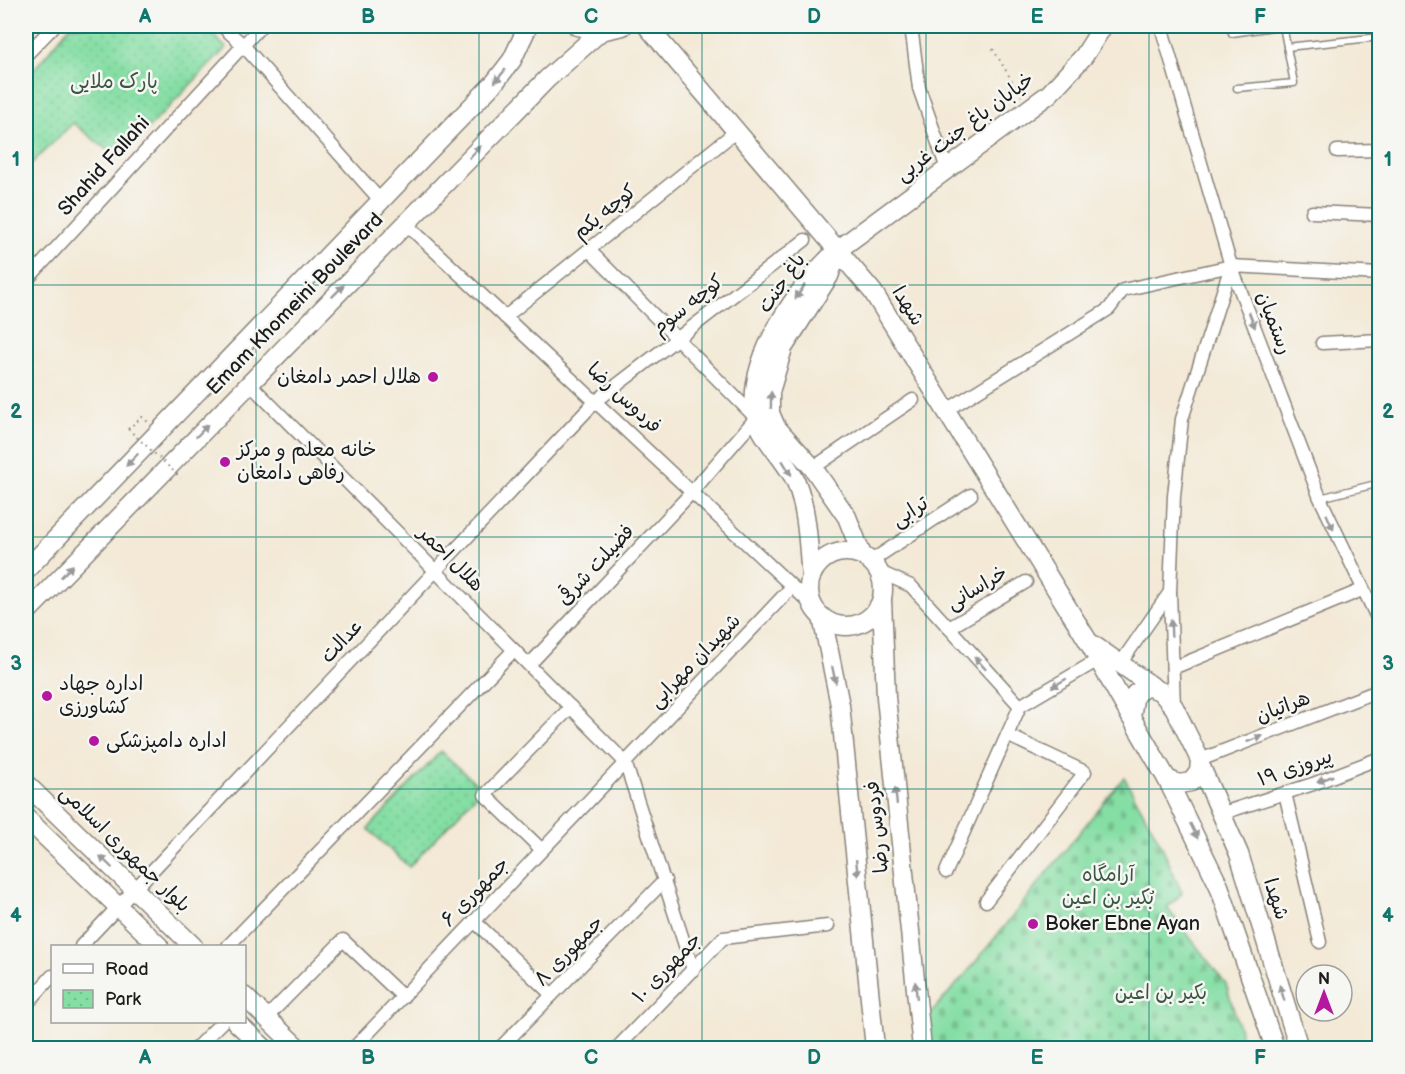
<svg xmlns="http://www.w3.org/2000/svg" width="1405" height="1074" viewBox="0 0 1405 1074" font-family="'Balsamiq Sans','Playpen Sans Arabic',sans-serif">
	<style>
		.cemetery { fill: url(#cemetery-stones); stroke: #507d60; stroke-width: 1.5 }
		.park { fill: url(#park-dots); stroke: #507d60; stroke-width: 1.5 }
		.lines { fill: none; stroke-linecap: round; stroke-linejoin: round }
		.lane-casing { stroke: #888279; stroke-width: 9 }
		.street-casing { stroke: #888279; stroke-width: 15 }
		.secondary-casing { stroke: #888279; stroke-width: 21 }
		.path { stroke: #888279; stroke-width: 2; stroke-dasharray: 1.5 4.5; stroke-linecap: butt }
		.lane { stroke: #fff; stroke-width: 6 }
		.street { stroke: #fff; stroke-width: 12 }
		.secondary { stroke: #fff; stroke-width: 18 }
		.path-bridge { stroke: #888279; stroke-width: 2; stroke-dasharray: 1.5 4.5; stroke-linecap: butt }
		.oneway { fill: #999 }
		.grid { fill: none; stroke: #0f766e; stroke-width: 1.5; stroke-opacity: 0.55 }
		.poi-dot { fill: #b5179e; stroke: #f6f6f2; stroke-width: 2 }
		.labels { text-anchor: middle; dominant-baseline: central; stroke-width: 5; stroke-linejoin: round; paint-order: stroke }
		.park-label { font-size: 20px; fill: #3c5645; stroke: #f6f6f2 }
		.street-label { font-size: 20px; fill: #1c1c1c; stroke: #f6f6f2 }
		.poi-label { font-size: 20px; fill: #1c1c1c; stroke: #f6f6f2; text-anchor: start }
		.neatline { fill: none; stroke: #0f766e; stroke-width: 2 }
		.grid-label { font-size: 20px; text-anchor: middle; font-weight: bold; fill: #0f766e }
	</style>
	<defs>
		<pattern id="cemetery-stones" width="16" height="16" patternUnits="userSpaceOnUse" patternTransform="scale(1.5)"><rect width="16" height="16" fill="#85dea4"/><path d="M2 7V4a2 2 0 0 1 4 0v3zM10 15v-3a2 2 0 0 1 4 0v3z" fill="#72be8d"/></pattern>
		<pattern id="park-dots" width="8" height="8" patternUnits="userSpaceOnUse" patternTransform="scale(1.5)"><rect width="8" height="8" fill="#85dea4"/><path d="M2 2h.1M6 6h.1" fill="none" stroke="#72be8d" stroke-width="1.8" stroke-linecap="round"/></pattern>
	</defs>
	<rect width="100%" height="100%" fill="#f6f6f2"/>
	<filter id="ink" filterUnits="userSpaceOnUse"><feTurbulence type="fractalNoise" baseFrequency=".0167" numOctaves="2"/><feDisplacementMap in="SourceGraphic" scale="12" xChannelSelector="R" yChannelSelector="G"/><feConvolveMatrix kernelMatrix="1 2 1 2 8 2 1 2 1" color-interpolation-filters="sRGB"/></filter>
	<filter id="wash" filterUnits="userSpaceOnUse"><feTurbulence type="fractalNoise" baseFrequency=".008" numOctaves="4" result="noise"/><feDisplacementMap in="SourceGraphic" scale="24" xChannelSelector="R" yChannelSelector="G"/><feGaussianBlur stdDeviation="1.35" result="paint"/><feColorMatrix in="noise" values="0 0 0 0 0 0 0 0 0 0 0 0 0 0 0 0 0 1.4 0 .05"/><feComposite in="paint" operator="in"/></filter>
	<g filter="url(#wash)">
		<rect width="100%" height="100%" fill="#f3e9d6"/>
		<polygon class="cemetery" points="1124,777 1161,844 1182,893 1167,908 1226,984 1245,1048 927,1048 922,1023 970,969"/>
		<g class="park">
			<polygon points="70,26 204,26 226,48 141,136 116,157 73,123 26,169 26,79"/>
			<polygon points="441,751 482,789 409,867 368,829"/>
		</g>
	</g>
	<g filter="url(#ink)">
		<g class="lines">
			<defs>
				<g id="lane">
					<polyline points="1232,33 1280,26"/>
					<polyline points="1287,47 1380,37"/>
					<polyline points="1237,88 1294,83 1283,26"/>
					<polyline points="1320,498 1380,483"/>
				</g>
				<g id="street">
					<polyline points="222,26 242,44 380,200"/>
					<polyline points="911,26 919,88 947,169"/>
					<polyline points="1161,26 1231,266 1320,498 1380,624"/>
					<polyline points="26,55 54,26"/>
					<polyline points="1337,151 1380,150"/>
					<polyline points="1312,212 1380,215"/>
					<polyline points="405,223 813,606"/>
					<polyline points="26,281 261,26"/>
					<polyline points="505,317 729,137"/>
					<polyline points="1322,343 1380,340"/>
					<polyline points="249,383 625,762 693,970"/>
					<polyline points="947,410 1109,309 1123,290 1231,266 1380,274"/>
					<polyline points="813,468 913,400"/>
					<polyline points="871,561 971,495"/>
					<polyline points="880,572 911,586 1020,706"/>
					<polyline points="949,628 1026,582"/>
					<polyline points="1120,664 1170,592"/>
					<polyline points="529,665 692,492 756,418 589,250"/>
					<polyline points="1173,668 1362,590"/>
					<polyline points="1174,707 1170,592 1174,496 1182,419 1231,266"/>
					<polyline points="1200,760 1380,690"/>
					<polyline points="1285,793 1320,942"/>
					<polyline points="1223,813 1313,784 1380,758"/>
					<polyline points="542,850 485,795 571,707"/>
					<polyline points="946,872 1020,706 1098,660"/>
					<polyline points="986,901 1085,772 1007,735"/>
					<polyline points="474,921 552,995"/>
					<polyline points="81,946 595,402 805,240"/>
					<polyline points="228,946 514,650"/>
					<polyline points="26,1005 52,976"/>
					<polyline points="266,1018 343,940 403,997"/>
					<polyline points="196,1048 222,1022"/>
					<polyline points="354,1048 792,587"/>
					<polyline points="500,1048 665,880"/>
					<polyline points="617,1048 723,938 828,926"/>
				</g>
				<g id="secondary">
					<polyline points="577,26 601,31 623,26"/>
					<polyline points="647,26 873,292 1088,641 1131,717"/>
					<polyline points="838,251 829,276 783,348 770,392 770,413 776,427 813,468 847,517 862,555"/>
					<circle cx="846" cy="589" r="37"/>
					<polyline points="26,570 495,82 512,60 528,26"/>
					<path d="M811,577C808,546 808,512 796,482C788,463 759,435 756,416C745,360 800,283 839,249L1049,94L1084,56L1103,26"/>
					<polyline points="882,600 886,697 922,1048"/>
					<polyline points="26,613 547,79 601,31"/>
					<polyline points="822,617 840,705 875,1048"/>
					<polyline points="1092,644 1152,686"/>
					<polygon points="1147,686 1160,691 1174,707 1200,760 1199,772 1191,782 1179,784 1167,779 1131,717 1135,694"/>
					<polyline points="1201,767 1239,854 1299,1048"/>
					<polyline points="1167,779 1219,886 1275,1048"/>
					<polyline points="26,784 193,946"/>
					<polyline points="26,818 159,946"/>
					<polyline points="244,996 298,1048"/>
					<polyline points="236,1022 264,1048"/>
				</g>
			</defs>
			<use href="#lane" class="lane-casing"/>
			<use href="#street" class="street-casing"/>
			<use href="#secondary" class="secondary-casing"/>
			<g class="path">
				<polyline points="993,49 1021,96"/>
				<polyline points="128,429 142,417 148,422"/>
			</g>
			<use href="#lane" class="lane"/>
			<use href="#street" class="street"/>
			<use href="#secondary" class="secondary"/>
			<polyline class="path-bridge" points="128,429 181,478"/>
		</g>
		<defs><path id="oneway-solid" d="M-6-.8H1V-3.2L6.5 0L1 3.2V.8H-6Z" transform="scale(1.5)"/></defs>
		<g class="oneway">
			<use href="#oneway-solid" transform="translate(500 76) rotate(130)"/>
			<use href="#oneway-solid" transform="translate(475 152) rotate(-46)"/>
			<use href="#oneway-solid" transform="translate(338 291) rotate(-45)"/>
			<use href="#oneway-solid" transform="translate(800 292) rotate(124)"/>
			<use href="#oneway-solid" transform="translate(1252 320) rotate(69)"/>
			<use href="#oneway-solid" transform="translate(771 400) rotate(-89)"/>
			<use href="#oneway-solid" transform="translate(202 431) rotate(-46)"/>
			<use href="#oneway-solid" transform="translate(132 460) rotate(134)"/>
			<use href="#oneway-solid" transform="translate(787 468) rotate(58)"/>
			<use href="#oneway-solid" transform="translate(1330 522) rotate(66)"/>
			<use href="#oneway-solid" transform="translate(67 571) rotate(-46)"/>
			<use href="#oneway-solid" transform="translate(1171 628) rotate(-92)"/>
			<use href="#oneway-solid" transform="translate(980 663) rotate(-132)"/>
			<use href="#oneway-solid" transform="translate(834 675) rotate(78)"/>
			<use href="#oneway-solid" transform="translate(1059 683) rotate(150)"/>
			<use href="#oneway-solid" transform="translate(1255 739) rotate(-21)"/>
			<use href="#oneway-solid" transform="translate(1325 779) rotate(158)"/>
			<use href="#oneway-solid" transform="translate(896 796) rotate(-96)"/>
			<use href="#oneway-solid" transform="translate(1194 831) rotate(64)"/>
			<use href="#oneway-solid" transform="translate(106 862) rotate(-136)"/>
			<use href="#oneway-solid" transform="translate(857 868) rotate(84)"/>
			<use href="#oneway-solid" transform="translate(916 990) rotate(-96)"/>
			<use href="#oneway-solid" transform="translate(1282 993) rotate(-108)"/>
		</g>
	</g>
	<path class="grid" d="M256,26V1048M479,26V1048M702,26V1048M926,26V1048M1149,26V1048M26,285H1380M26,537H1380M26,789H1380"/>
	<g class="poi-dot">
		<circle cx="433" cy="377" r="6"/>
		<circle cx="225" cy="462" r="6"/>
		<circle cx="47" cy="696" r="6"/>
		<circle cx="94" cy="741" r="6"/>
		<circle cx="1033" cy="924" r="6"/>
	</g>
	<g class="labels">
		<g class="park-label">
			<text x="114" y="82">پارک ملایی</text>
			<text x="1108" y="875">آرامگاه<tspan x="1108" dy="23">بُکیر بن اعین</tspan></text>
			<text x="1161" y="993">بکیر بن اعین</text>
		</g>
		<g class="street-label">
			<text transform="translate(965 127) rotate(-37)">خیابان باغ جنت غربی</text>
			<text transform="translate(104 166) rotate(-48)">Shahid Fallahi</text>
			<text transform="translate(605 212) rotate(-39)">کوچه یکم</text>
			<text transform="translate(782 283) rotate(-55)">باغ جنت</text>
			<text transform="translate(295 304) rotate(-46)">Emam Khomeini Boulevard</text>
			<text transform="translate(688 305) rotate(-38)">کوچه سوم</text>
			<text transform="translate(908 306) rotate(58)">شهدا</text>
			<text transform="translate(1274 323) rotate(69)">رستمیان</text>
			<text transform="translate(624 398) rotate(43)">فردوس رضا</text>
			<text transform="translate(910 512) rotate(-33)">ترابی</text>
			<text transform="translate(451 559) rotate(45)">هلال احمر</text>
			<text transform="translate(596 565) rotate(-47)">فضیلت شرقی</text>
			<text transform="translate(977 588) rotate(-31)">خراسانی</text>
			<text transform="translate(342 641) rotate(-47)">عدالت</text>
			<text transform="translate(695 661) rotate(-46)">شهیدان مهرابی</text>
			<text transform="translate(1283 707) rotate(-21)">هراتیان</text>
			<text transform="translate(1295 768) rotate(-19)">پیروزی ۱۹</text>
			<text transform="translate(877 827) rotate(-96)">فردوس رضا</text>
			<text transform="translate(125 849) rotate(44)">بلوار جمهوری اسلامی</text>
			<text transform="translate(475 892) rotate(-46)">جمهوری ۶</text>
			<text transform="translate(1276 899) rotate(72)">شهدا</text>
			<text transform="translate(569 951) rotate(-46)">جمهوری ۸</text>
			<text transform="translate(667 968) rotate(-46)">جمهوری ۱۰</text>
		</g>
		<g class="poi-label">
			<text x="421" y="377" text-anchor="end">هلال احمر دامغان</text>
			<text x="237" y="450">خانه معلم و مرکز<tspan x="237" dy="23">رفاهی دامغان</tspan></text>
			<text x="59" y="684">اداره جهاد<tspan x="59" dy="23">کشاورزی</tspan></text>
			<text x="106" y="741">اداره دامپزشکی</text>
			<text x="1045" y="924">Boker Ebne Ayan</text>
		</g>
	</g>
	<rect width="1405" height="1074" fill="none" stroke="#f6f6f2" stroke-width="66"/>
	<rect x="51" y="945" width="195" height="78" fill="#f6f6f2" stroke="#9f9f9c" stroke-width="1.5"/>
	<rect x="63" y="964" width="30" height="9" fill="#ffffff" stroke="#9f9f9c" stroke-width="1.5"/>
	<text x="105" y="975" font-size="18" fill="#1c1c1c">Road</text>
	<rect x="63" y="990" width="30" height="18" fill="url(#park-dots)" stroke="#9f9f9c" stroke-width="1.5"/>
	<text x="105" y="1005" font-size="18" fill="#1c1c1c">Park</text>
	<g transform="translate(1324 993)"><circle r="28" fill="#f6f6f2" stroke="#9f9f9c" stroke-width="1.5"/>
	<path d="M0-4.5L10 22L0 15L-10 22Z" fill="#b5179e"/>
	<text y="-9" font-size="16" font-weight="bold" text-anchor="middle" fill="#1c1c1c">N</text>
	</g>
	<rect x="33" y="33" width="1339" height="1008" class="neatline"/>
	<g class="grid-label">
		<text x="145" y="23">A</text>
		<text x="368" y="23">B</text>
		<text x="591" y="23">C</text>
		<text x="814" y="23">D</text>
		<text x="1037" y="23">E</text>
		<text x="1260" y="23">F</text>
		<text x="16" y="166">1</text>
		<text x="1388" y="166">1</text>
		<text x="16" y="418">2</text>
		<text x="1388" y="418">2</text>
		<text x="16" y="670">3</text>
		<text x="1388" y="670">3</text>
		<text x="16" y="922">4</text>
		<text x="1388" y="922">4</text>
		<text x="145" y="1064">A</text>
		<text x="368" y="1064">B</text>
		<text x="591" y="1064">C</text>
		<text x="814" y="1064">D</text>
		<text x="1037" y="1064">E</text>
		<text x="1260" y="1064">F</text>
	</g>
</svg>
